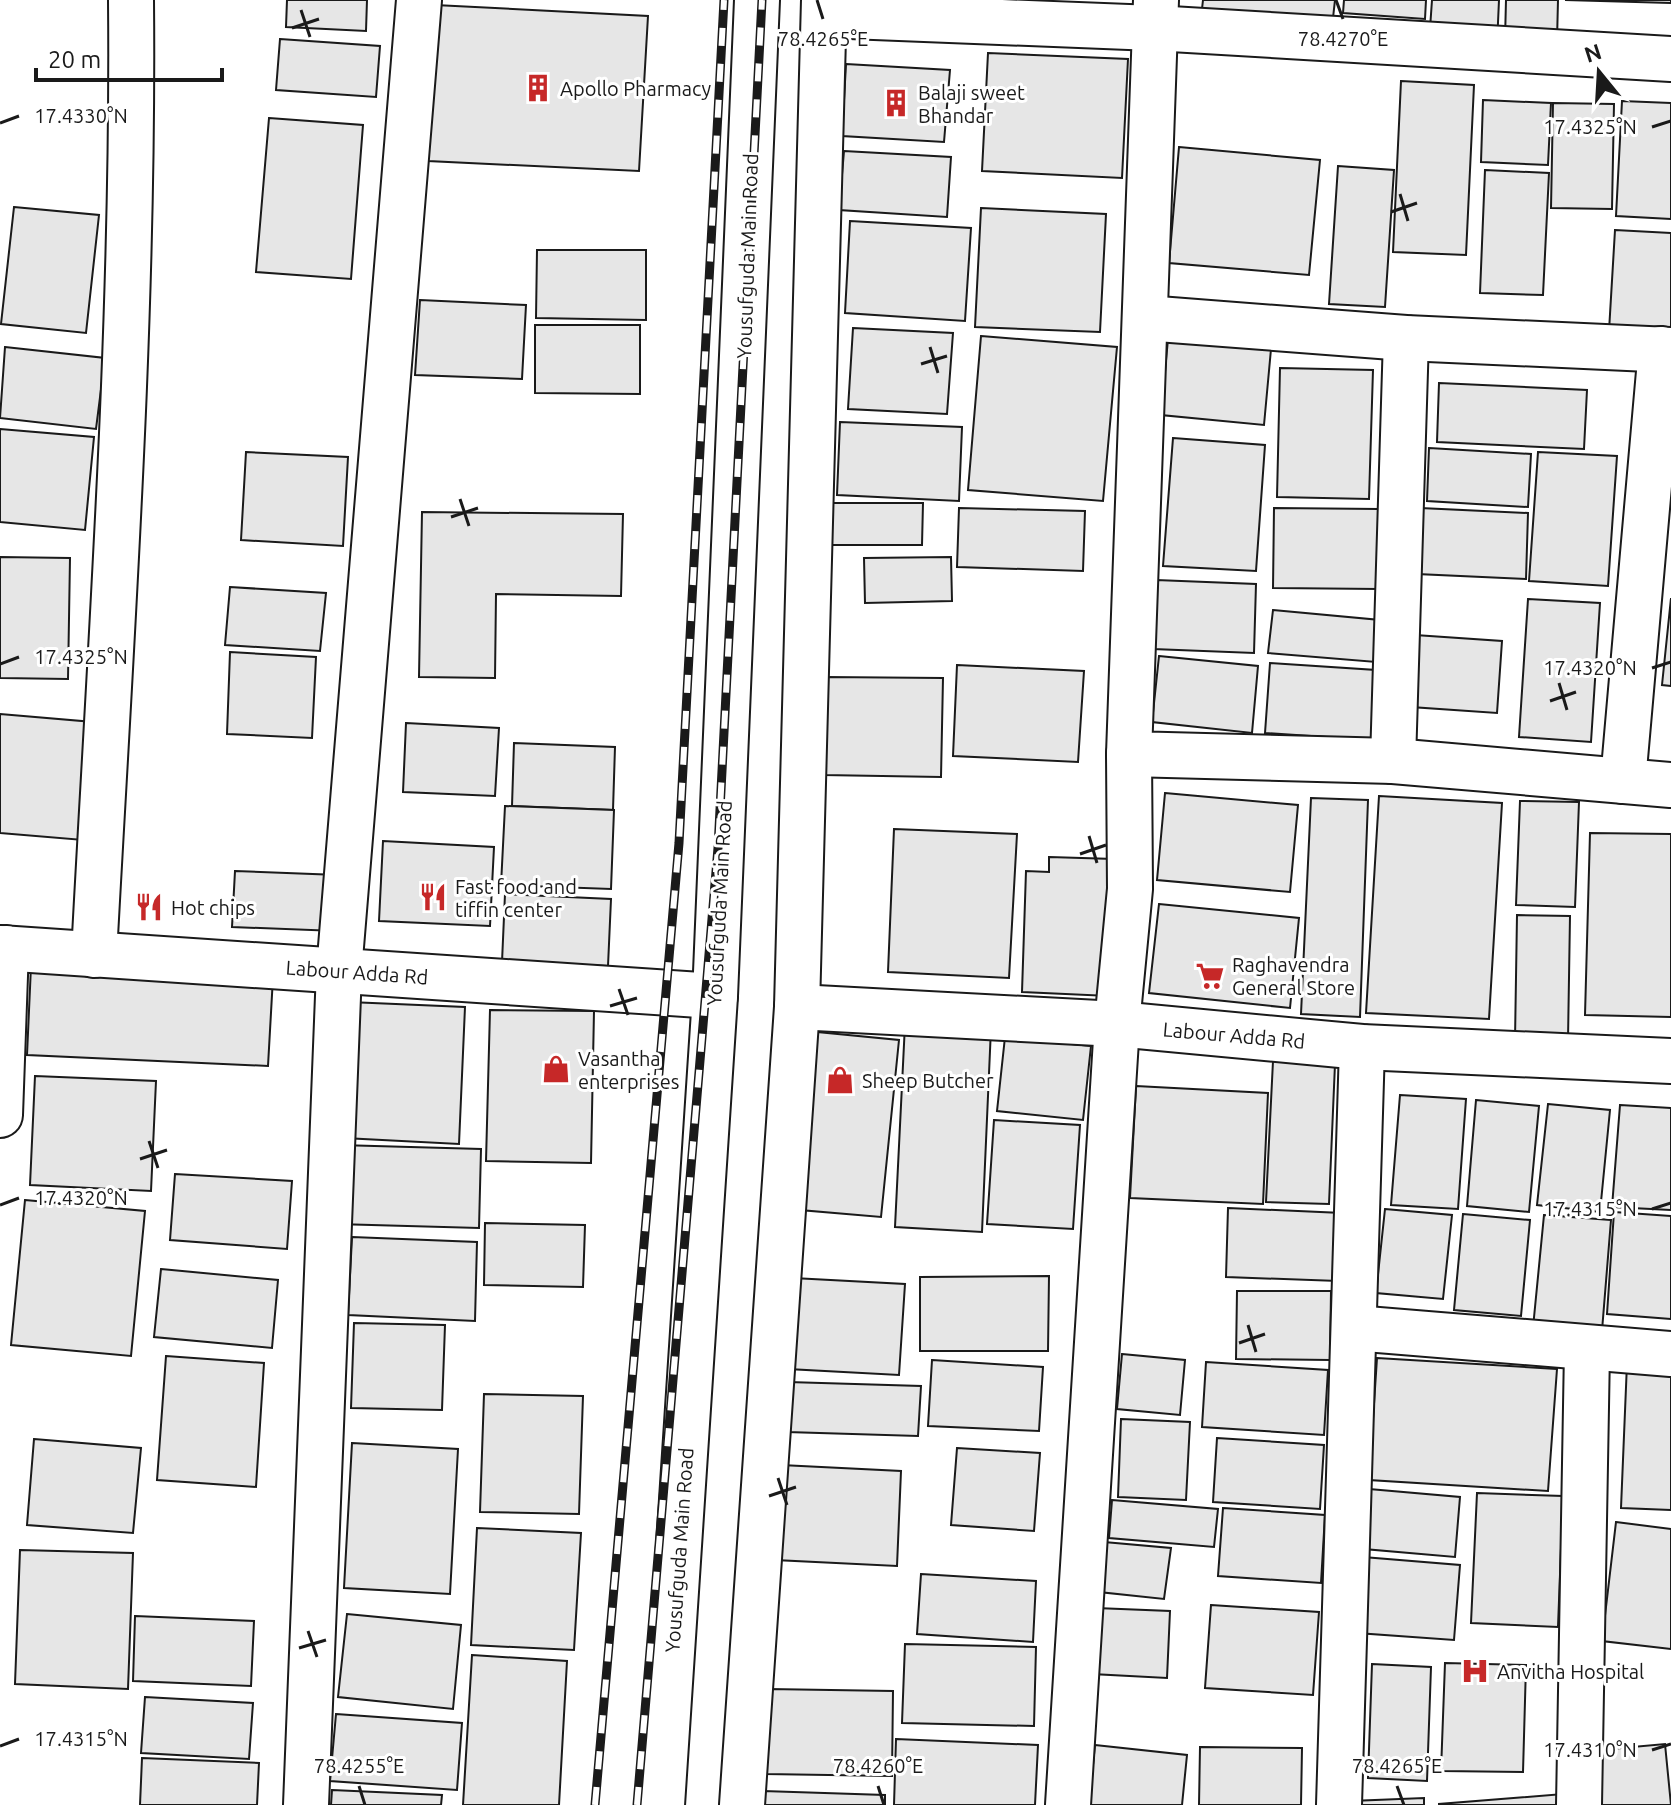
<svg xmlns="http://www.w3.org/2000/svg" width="1671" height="1805" viewBox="0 0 1671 1805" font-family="Ubuntu,sans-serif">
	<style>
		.building { fill: #e6e6e6; stroke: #1a1a1a; stroke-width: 2 }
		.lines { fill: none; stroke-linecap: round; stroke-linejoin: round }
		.street-casing { stroke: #1a1a1a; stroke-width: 48 }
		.secondary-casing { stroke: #1a1a1a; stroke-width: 48 }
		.street { stroke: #fff; stroke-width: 44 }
		.secondary { stroke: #fff; stroke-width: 44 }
		.rail-casing { stroke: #1a1a1a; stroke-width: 9 }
		.rail { stroke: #fff; stroke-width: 6; stroke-dasharray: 18; stroke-linecap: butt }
		.ticks { fill: none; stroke: #1a1a1a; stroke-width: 3 }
		.labels { text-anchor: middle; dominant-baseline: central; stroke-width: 6; stroke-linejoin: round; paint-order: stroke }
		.poi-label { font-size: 20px; fill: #1a1a1a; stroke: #fff; text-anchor: start }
		.street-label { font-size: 20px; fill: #1a1a1a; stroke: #fff }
		.ticks-label { font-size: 20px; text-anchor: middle; fill: #1a1a1a; stroke: #fff; stroke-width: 6; stroke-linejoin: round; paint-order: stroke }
	</style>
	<rect width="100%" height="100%" fill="#fff"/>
	<g class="building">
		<polygon points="287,0 367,0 366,31 286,27"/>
		<polygon points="1203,0 1335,0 1333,18 1202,9"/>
		<polygon points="1344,0 1426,0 1425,19 1343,13"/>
		<polygon points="1432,0 1499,0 1497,45 1429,43"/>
		<polygon points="1506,0 1558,0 1557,41 1505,40"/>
		<polygon points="1565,0 1671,0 1671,3"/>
		<polygon points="435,5 648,16 639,171 428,161"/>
		<polygon points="280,39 380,46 376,97 276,90"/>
		<polygon points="988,53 1128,59 1122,178 982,171"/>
		<polygon points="846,64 950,70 944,142 842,136"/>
		<polygon points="1401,81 1474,85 1466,255 1393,252"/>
		<polygon points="1483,100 1551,103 1548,165 1481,162"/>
		<polygon points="1622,101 1671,103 1671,219 1616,216"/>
		<polygon points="1553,103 1614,104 1612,209 1551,208"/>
		<polygon points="269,118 363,125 351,279 256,272"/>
		<polygon points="1179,147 1320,160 1309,275 1169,263"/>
		<polygon points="844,151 951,157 947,217 839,210"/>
		<polygon points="1338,166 1394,170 1385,307 1329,304"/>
		<polygon points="1485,170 1549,173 1543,295 1480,293"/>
		<polygon points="14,207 99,215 86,333 1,324"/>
		<polygon points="981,208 1106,214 1100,332 975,327"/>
		<polygon points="850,221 971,228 965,321 845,313"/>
		<polygon points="1615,230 1671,233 1671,334 1609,331"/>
		<polygon points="537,250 646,250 646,320 536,318"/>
		<polygon points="420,300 526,305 522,379 415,375"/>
		<polygon points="535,325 640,325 640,394 535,393"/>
		<polygon points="853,328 953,333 947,414 848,409"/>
		<polygon points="981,336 1117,347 1103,501 968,490"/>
		<polygon points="1168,339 1271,349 1264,425 1161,415"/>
		<polygon points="5,347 105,358 96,429 0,418"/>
		<polygon points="1280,368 1373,370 1369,499 1277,497"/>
		<polygon points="1439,383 1587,390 1584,449 1437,442"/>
		<polygon points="840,422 962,427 959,501 837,495"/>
		<polygon points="0,429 94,437 85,530 0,522"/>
		<polygon points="1173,438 1265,445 1256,571 1163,566"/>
		<polygon points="1429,448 1531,454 1528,507 1427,501"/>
		<polygon points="246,452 348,457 343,546 241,540"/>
		<polygon points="1538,452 1617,456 1608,586 1529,581"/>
		<polygon points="816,503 923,503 922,545 815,545"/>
		<polygon points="959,508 1085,511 1083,571 957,567"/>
		<polygon points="1274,508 1379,509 1379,589 1273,588"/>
		<polygon points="1420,508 1528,513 1526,579 1417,574"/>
		<polygon points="422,512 623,514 621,596 496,594 495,678 419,677"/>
		<polygon points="0,557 70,558 68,679 0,678"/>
		<polygon points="951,557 952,601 865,603 864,558"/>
		<polygon points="1156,580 1256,584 1254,653 1153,649"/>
		<polygon points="230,587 326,593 320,651 225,645"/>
		<polygon points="1671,598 1671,686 1662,685"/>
		<polygon points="1528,599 1600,603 1591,742 1519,737"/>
		<polygon points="1273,610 1380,620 1376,662 1268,653"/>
		<polygon points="1415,635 1502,641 1497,713 1411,707"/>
		<polygon points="230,652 316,657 312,738 227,734"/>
		<polygon points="1159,656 1258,666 1252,733 1152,722"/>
		<polygon points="1270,663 1376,670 1371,740 1265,733"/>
		<polygon points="957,665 1084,671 1078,762 953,756"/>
		<polygon points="825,677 943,678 941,777 823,775"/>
		<polygon points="0,714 93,722 83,840 0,833"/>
		<polygon points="406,723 499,728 495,796 403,792"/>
		<polygon points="514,743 615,747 613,810 512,806"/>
		<polygon points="1165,793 1298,805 1290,892 1157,880"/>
		<polygon points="1379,796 1502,803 1489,1019 1366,1013"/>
		<polygon points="1311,798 1368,800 1360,1017 1301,1014"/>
		<polygon points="1520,801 1579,802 1575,907 1516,905"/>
		<polygon points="505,806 614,810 611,889 501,885"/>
		<polygon points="894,829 1017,834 1009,978 888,972"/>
		<polygon points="1590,833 1671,834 1671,1017 1585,1015"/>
		<polygon points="383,841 494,847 490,926 379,921"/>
		<polygon points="1049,857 1114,859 1109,996 1022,992 1026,871 1049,872"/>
		<polygon points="235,871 338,875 336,931 232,927"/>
		<polygon points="505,894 611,899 608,966 502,962"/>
		<polygon points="1159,904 1299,918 1290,1008 1149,993"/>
		<polygon points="1517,915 1570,916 1568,1040 1515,1040"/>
		<polygon points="31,966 273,977 268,1066 27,1055"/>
		<polygon points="349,1002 465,1007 459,1144 344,1138"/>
		<polygon points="490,1010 594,1011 591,1163 486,1161"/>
		<polygon points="905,1024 991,1028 982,1232 895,1227"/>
		<polygon points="817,1032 899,1040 881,1217 800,1210"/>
		<polygon points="1005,1037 1091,1046 1083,1120 997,1111"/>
		<polygon points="1273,1061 1335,1064 1329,1204 1266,1202"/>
		<polygon points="35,1076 156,1081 151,1191 30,1185"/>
		<polygon points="1136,1086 1268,1093 1263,1204 1130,1198"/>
		<polygon points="1400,1095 1466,1099 1458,1209 1391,1205"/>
		<polygon points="1476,1100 1539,1106 1529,1212 1467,1206"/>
		<polygon points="1548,1104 1610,1110 1600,1212 1537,1205"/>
		<polygon points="1620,1105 1671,1108 1671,1210 1612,1207"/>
		<polygon points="994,1120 1080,1125 1073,1229 987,1224"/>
		<polygon points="339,1145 481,1149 479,1228 336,1224"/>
		<polygon points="175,1174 292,1181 287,1249 170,1240"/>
		<polygon points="25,1200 145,1211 131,1356 11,1345"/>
		<polygon points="1228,1208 1342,1213 1338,1281 1226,1277"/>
		<polygon points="1385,1209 1452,1215 1443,1299 1376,1293"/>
		<polygon points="1614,1212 1671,1216 1671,1319 1607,1314"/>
		<polygon points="1463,1214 1530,1220 1521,1316 1454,1310"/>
		<polygon points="1544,1215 1611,1220 1601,1343 1532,1338"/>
		<polygon points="485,1223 585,1225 583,1287 484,1285"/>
		<polygon points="352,1237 477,1242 475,1321 348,1315"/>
		<polygon points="161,1269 278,1280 272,1348 154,1337"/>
		<polygon points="1049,1276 1048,1351 920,1351 920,1277"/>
		<polygon points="793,1278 905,1284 899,1375 788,1369"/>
		<polygon points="1237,1291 1331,1291 1330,1360 1236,1359"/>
		<polygon points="354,1323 445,1325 442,1410 351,1408"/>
		<polygon points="1122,1354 1185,1360 1180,1415 1117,1409"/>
		<polygon points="166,1356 264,1363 256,1487 157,1480"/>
		<polygon points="1377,1358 1557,1369 1548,1491 1369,1480"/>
		<polygon points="932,1360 1043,1367 1039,1431 928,1426"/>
		<polygon points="1206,1362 1328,1370 1324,1435 1202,1427"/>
		<polygon points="1627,1363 1671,1365 1671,1510 1621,1508"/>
		<polygon points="788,1382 921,1386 918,1436 787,1432"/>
		<polygon points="484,1394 583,1396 579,1514 480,1512"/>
		<polygon points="1121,1419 1190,1422 1186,1500 1118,1497"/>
		<polygon points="1217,1438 1324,1445 1320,1509 1213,1502"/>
		<polygon points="34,1439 141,1448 133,1533 27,1525"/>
		<polygon points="352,1443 458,1449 450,1594 344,1588"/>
		<polygon points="957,1448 1040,1453 1034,1531 951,1525"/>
		<polygon points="781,1465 901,1471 897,1566 775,1560"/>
		<polygon points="1369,1489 1460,1497 1455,1557 1364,1549"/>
		<polygon points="1477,1493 1563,1496 1558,1627 1471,1623"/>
		<polygon points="1112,1500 1218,1509 1214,1547 1109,1538"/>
		<polygon points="1223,1508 1325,1515 1321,1583 1218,1576"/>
		<polygon points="1616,1522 1671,1529 1671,1649 1602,1641"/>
		<polygon points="477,1528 581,1533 574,1650 471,1645"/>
		<polygon points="1104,1542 1171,1548 1164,1599 1099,1592"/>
		<polygon points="20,1550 133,1553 128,1689 15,1684"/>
		<polygon points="1363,1557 1460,1565 1454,1640 1357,1633"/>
		<polygon points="921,1574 1036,1581 1033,1642 917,1634"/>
		<polygon points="1211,1605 1319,1612 1313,1695 1205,1688"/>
		<polygon points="1096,1608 1170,1611 1167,1678 1092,1674"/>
		<polygon points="347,1614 461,1625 453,1709 338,1697"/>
		<polygon points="135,1616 254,1621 251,1686 133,1681"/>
		<polygon points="905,1644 1036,1647 1034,1726 902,1723"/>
		<polygon points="472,1655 567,1661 559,1805 463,1805"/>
		<polygon points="1445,1663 1526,1665 1523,1772 1441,1771"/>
		<polygon points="1372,1664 1431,1667 1427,1781 1368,1778"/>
		<polygon points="768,1689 893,1691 892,1776 765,1774"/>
		<polygon points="145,1697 253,1703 249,1759 141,1753"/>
		<polygon points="336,1714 462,1723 457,1790 330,1781"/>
		<polygon points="896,1739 1038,1745 1035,1805 894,1805"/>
		<polygon points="1665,1744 1671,1805 1593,1805 1589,1751"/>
		<polygon points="1095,1745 1187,1755 1182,1805 1089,1805"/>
		<polygon points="1200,1747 1302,1748 1301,1805 1199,1805"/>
		<polygon points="142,1758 259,1763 257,1805 140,1805"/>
		<polygon points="332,1790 442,1795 441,1805 331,1805"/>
		<polygon points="763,1791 885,1795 885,1805 763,1805"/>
		<polygon points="1563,1794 1564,1805 1439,1805 1439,1804"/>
		<polygon points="1424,1798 1424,1805 1352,1805 1351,1801"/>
	</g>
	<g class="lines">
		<defs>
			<g id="street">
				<polyline points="1156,0 1129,754 1393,761 1671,785"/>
				<polyline points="824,15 1154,28 1671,59"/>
				<polyline points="1145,318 1406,338 1671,350"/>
				<polyline points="1393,761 1406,338"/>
				<polyline points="1623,781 1661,349"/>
				<polyline points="0,948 715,996"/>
				<path d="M94,955C111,638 134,318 131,0"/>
				<polyline points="797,1007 1117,1024 1362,1047 1671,1061"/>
				<polyline points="0,1115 6,948"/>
				<polyline points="1354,1328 1671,1354"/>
				<polyline points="306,1805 339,971 419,0"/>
				<polyline points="1068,1805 1117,1024 1130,889 1129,754"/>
				<polyline points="1339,1805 1362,1047"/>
				<polyline points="1579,1805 1587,1350"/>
			</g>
			<g id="secondary">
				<polyline points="662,1805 715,996 757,0"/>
				<polyline points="742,1805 797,1007 824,0"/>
			</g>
		</defs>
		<use href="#street" class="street-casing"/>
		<use href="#secondary" class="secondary-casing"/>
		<use href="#street" class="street"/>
		<use href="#secondary" class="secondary"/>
		<defs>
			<g id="rail">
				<polyline points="595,1805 679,843 724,0"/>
				<polyline points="637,1805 718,848 762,0"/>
			</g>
		</defs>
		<use href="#rail" class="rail-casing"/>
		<use href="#rail" class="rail"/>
	</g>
	<path class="ticks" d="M817,0L823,19M1336,0L1343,19M301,10L310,37M292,28L319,19M0,123L19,116M1652,127L1671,121M1400,194L1408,221M1391,212L1417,203M930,347L938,373M921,364L947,356M460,499L469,526M451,517L478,508M0,664L19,657M1652,668L1671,662M1559,683L1567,710M1550,701L1576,692M1089,836L1097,863M1080,854L1106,845M619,989L628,1015M610,1006L637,998M149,1141L158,1168M140,1159L167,1150M0,1205L19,1198M1652,1209L1671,1203M1248,1325L1256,1352M1239,1343L1265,1334M778,1478L787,1505M769,1496L796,1487M308,1631L317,1657M299,1648L326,1640M0,1746L19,1739M1652,1750L1671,1744M359,1786L365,1805M878,1786L884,1805M1397,1786L1404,1805"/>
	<defs>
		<symbol id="building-bare" viewBox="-9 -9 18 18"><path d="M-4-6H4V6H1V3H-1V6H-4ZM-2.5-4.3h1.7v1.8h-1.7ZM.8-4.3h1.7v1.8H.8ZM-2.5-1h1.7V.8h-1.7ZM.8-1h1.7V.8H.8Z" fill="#c62828" stroke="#fff" stroke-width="2.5" paint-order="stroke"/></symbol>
		<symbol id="restaurant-bare" viewBox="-9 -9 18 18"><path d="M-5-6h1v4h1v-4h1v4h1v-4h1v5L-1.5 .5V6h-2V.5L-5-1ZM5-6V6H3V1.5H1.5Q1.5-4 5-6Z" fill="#c62828" stroke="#fff" stroke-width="2.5" paint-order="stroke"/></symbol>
		<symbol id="supermarket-bare" viewBox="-9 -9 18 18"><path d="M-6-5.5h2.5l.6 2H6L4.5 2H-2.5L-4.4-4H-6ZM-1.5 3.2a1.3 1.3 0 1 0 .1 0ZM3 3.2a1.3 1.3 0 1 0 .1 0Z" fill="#c62828" stroke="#fff" stroke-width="2.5" paint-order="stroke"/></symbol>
		<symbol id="shop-bare" viewBox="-9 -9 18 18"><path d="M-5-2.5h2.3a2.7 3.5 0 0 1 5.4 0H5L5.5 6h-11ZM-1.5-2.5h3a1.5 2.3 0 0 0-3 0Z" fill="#c62828" stroke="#fff" stroke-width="2.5" paint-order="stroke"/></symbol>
		<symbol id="hospital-bare" viewBox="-9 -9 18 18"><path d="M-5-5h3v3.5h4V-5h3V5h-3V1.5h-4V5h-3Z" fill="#c62828" stroke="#fff" stroke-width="2.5" paint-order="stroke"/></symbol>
	</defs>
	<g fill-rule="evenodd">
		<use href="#building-bare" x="518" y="68" width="40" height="40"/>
		<use href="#building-bare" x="876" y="83" width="40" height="40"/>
		<use href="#restaurant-bare" x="413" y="877" width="40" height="40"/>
		<use href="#restaurant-bare" x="129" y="887" width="40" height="40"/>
		<use href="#supermarket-bare" x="1190" y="956" width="40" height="40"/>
		<use href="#shop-bare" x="536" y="1049" width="40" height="40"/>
		<use href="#shop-bare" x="820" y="1060" width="40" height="40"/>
		<use href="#hospital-bare" x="1455" y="1651" width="40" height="40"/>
	</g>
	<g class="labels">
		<g class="poi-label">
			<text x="560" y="88">Apollo Pharmacy</text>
			<text x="918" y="92">Balaji sweet<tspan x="918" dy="23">Bhandar</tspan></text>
			<text x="455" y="886">Fast food and<tspan x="455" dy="23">tiffin center</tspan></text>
			<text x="171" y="907">Hot chips</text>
			<text x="1232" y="964">Raghavendra<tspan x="1232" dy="23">General Store</tspan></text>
			<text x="578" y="1058">Vasantha<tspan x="578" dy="23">enterprises</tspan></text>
			<text x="862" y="1080">Sheep Butcher</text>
			<text x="1497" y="1671">Anvitha Hospital</text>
		</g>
		<g class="street-label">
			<text transform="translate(747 256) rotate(-88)">Yousufguda Main Road</text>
			<text transform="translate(719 903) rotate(-87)">Yousufguda Main Road</text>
			<text transform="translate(357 972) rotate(4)">Labour Adda Rd</text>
			<text transform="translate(1234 1035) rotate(5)">Labour Adda Rd</text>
			<text transform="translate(679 1550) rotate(-86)">Yousufguda Main Road</text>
		</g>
	</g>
	<g class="ticks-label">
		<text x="823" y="46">78.4265°E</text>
		<text x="1343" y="46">78.4270°E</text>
		<text x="81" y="123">17.4330°N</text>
		<text x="1590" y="134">17.4325°N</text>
		<text x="81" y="664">17.4325°N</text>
		<text x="1590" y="675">17.4320°N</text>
		<text x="81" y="1205">17.4320°N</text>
		<text x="1590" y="1216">17.4315°N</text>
		<text x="81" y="1746">17.4315°N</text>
		<text x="1590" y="1757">17.4310°N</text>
		<text x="359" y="1773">78.4255°E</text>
		<text x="878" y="1773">78.4260°E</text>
		<text x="1397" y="1773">78.4265°E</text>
	</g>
	<g transform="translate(1599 72) rotate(342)" stroke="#ffffff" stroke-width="6" paint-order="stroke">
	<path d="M0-6L14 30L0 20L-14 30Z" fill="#1a1a1a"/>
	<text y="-12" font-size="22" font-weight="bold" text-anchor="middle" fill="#1a1a1a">N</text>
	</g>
	<path d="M36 68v12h186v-12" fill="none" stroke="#1a1a1a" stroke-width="4"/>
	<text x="48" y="68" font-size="24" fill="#1a1a1a" stroke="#ffffff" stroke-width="6" paint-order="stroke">20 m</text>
</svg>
